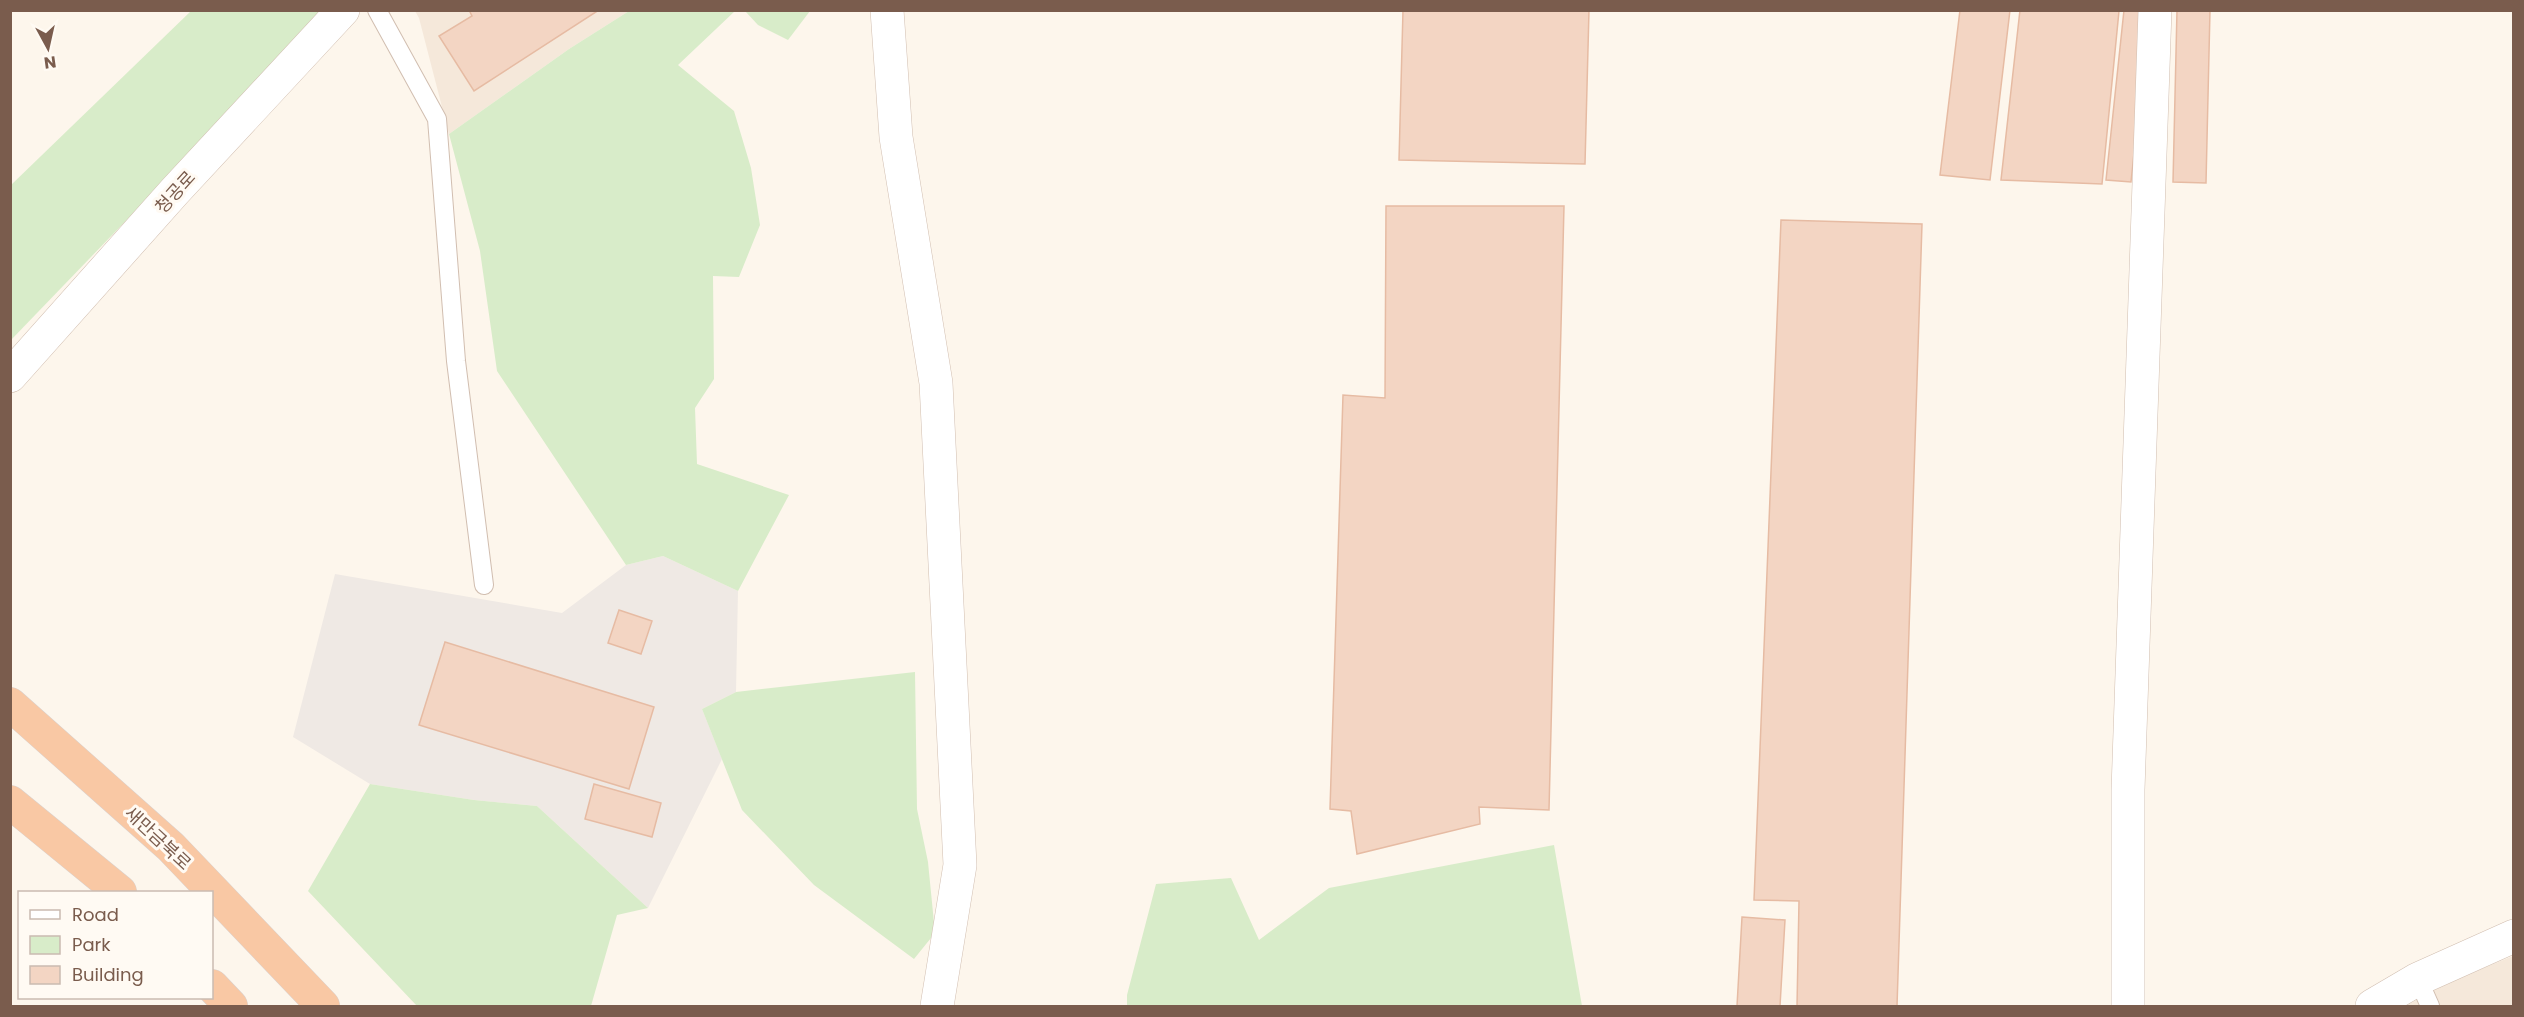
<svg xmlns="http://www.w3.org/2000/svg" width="2524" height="1017" viewBox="0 0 2524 1017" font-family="Poppins,'Noto Sans KR',sans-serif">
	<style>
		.residential { fill: #f5e8da }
		.industrial { fill: #efe9e4 }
		.green { fill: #d8ecc9 }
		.building { fill: #f3d5c3; stroke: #e6bba3; stroke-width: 1.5 }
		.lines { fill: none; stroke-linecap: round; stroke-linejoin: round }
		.service-casing { stroke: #d1beb0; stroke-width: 20 }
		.minor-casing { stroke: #d1beb0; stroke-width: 34 }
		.tertiary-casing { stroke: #d1beb0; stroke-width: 34 }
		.trunk-casing { stroke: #dad1cd; stroke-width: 34 }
		.service { stroke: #fff; stroke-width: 18 }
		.minor { stroke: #fff; stroke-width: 33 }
		.tertiary { stroke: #fff; stroke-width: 33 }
		.trunk { stroke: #f9c8a4; stroke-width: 33 }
		.labels { text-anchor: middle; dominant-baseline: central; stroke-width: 6; stroke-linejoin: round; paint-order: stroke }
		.street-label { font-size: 18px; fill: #7a5c4d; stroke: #fffaf3 }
	</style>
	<rect width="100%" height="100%" fill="#fdf6ec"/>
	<g class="residential">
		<polygon points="415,11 629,11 569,49 449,134 419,18"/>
		<polygon points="2513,956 2513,1006 2406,1006 2442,985"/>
	</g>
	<polygon class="industrial" points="663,556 738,591 736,692 702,709 722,759 648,908 537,806 474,800 370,784 293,737 335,574 562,613 626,565"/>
	<g class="green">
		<polygon points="191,11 328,11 11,340 11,185"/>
		<polygon points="629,11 735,11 678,65 734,111 751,168 760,225 739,277 713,276 714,379 695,408 697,464 789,495 738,591 663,556 626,565 497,371 480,251 449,134 569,49"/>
		<polygon points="745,11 810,10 810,11 788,40 758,25"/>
		<polygon points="915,672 917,809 928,862 935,933 914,959 814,885 742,810 702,709 736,692"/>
		<polygon points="370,784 474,800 537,806 648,908 617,915 591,1006 417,1006 308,891"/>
		<polygon points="1554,845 1582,1006 1127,1006 1127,995 1156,884 1231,878 1259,940 1329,888"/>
	</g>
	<g class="building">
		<polygon points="469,10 599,10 474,91 439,36 472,16"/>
		<polygon points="1403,10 1589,10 1585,164 1399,160"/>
		<polygon points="1960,10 2010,10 1990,180 1940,175"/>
		<polygon points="2020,10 2119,11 2102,184 2001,180"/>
		<polygon points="2124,10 2149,12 2131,182 2106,180"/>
		<polygon points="2177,10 2210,10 2206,183 2173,182"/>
		<polygon points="1386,206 1564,206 1549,810 1479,807 1480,824 1357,854 1351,811 1330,809 1343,395 1385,398"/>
		<polygon points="1781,220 1922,224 1897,1006 1797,1006 1799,901 1754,900"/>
		<polygon points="619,610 652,621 641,654 608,643"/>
		<polygon points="445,642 654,707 629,789 419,725"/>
		<polygon points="594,784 661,803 652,837 585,819"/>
		<polygon points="1742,917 1785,920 1780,1006 1737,1006"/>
	</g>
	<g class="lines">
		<defs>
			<g id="service">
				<polyline points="377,10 437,119 456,361 484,585"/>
				<polyline points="2418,979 2430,1006"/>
			</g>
			<g id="minor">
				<polyline points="887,10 896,137 936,383 960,865 937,1006"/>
				<polyline points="2128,1006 2128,790 2155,10"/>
				<polyline points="2372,1006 2418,979 2514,936"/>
			</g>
			<polyline id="tertiary" points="10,376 175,191 343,10"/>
			<g id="trunk">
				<polyline points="10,704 171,847 323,1006"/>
				<polyline points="10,802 120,892"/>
				<polyline points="212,986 231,1006"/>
			</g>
		</defs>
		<use href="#service" class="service-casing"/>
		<use href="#minor" class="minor-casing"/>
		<use href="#tertiary" class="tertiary-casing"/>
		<use href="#trunk" class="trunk-casing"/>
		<use href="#service" class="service"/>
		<use href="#minor" class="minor"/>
		<use href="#tertiary" class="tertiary"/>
		<use href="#trunk" class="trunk"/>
	</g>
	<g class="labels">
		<g class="street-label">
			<text transform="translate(175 192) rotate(-48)">청공로</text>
			<text transform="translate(158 838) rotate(43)">새만금북로</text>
		</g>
	</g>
	<rect width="2524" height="1017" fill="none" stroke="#7a5c4d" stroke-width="24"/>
	<rect x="18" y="891" width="195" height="108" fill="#fffaf3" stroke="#cabbb1" stroke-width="1.5"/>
	<rect x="30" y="910" width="30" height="9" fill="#ffffff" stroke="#cabbb1" stroke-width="1.5"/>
	<text x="72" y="921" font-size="18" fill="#7a5c4d">Road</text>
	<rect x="30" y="936" width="30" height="18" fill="#d8ecc9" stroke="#cabbb1" stroke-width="1.5"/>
	<text x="72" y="951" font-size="18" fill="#7a5c4d">Park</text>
	<rect x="30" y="966" width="30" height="18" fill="#f3d5c3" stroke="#cabbb1" stroke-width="1.5"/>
	<text x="72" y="981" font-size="18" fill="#7a5c4d">Building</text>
	<g transform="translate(48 48) rotate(172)" stroke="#fffaf3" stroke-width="4.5" paint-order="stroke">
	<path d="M0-4.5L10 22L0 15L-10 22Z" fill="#7a5c4d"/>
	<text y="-9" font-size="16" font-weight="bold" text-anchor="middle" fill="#7a5c4d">N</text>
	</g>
</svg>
